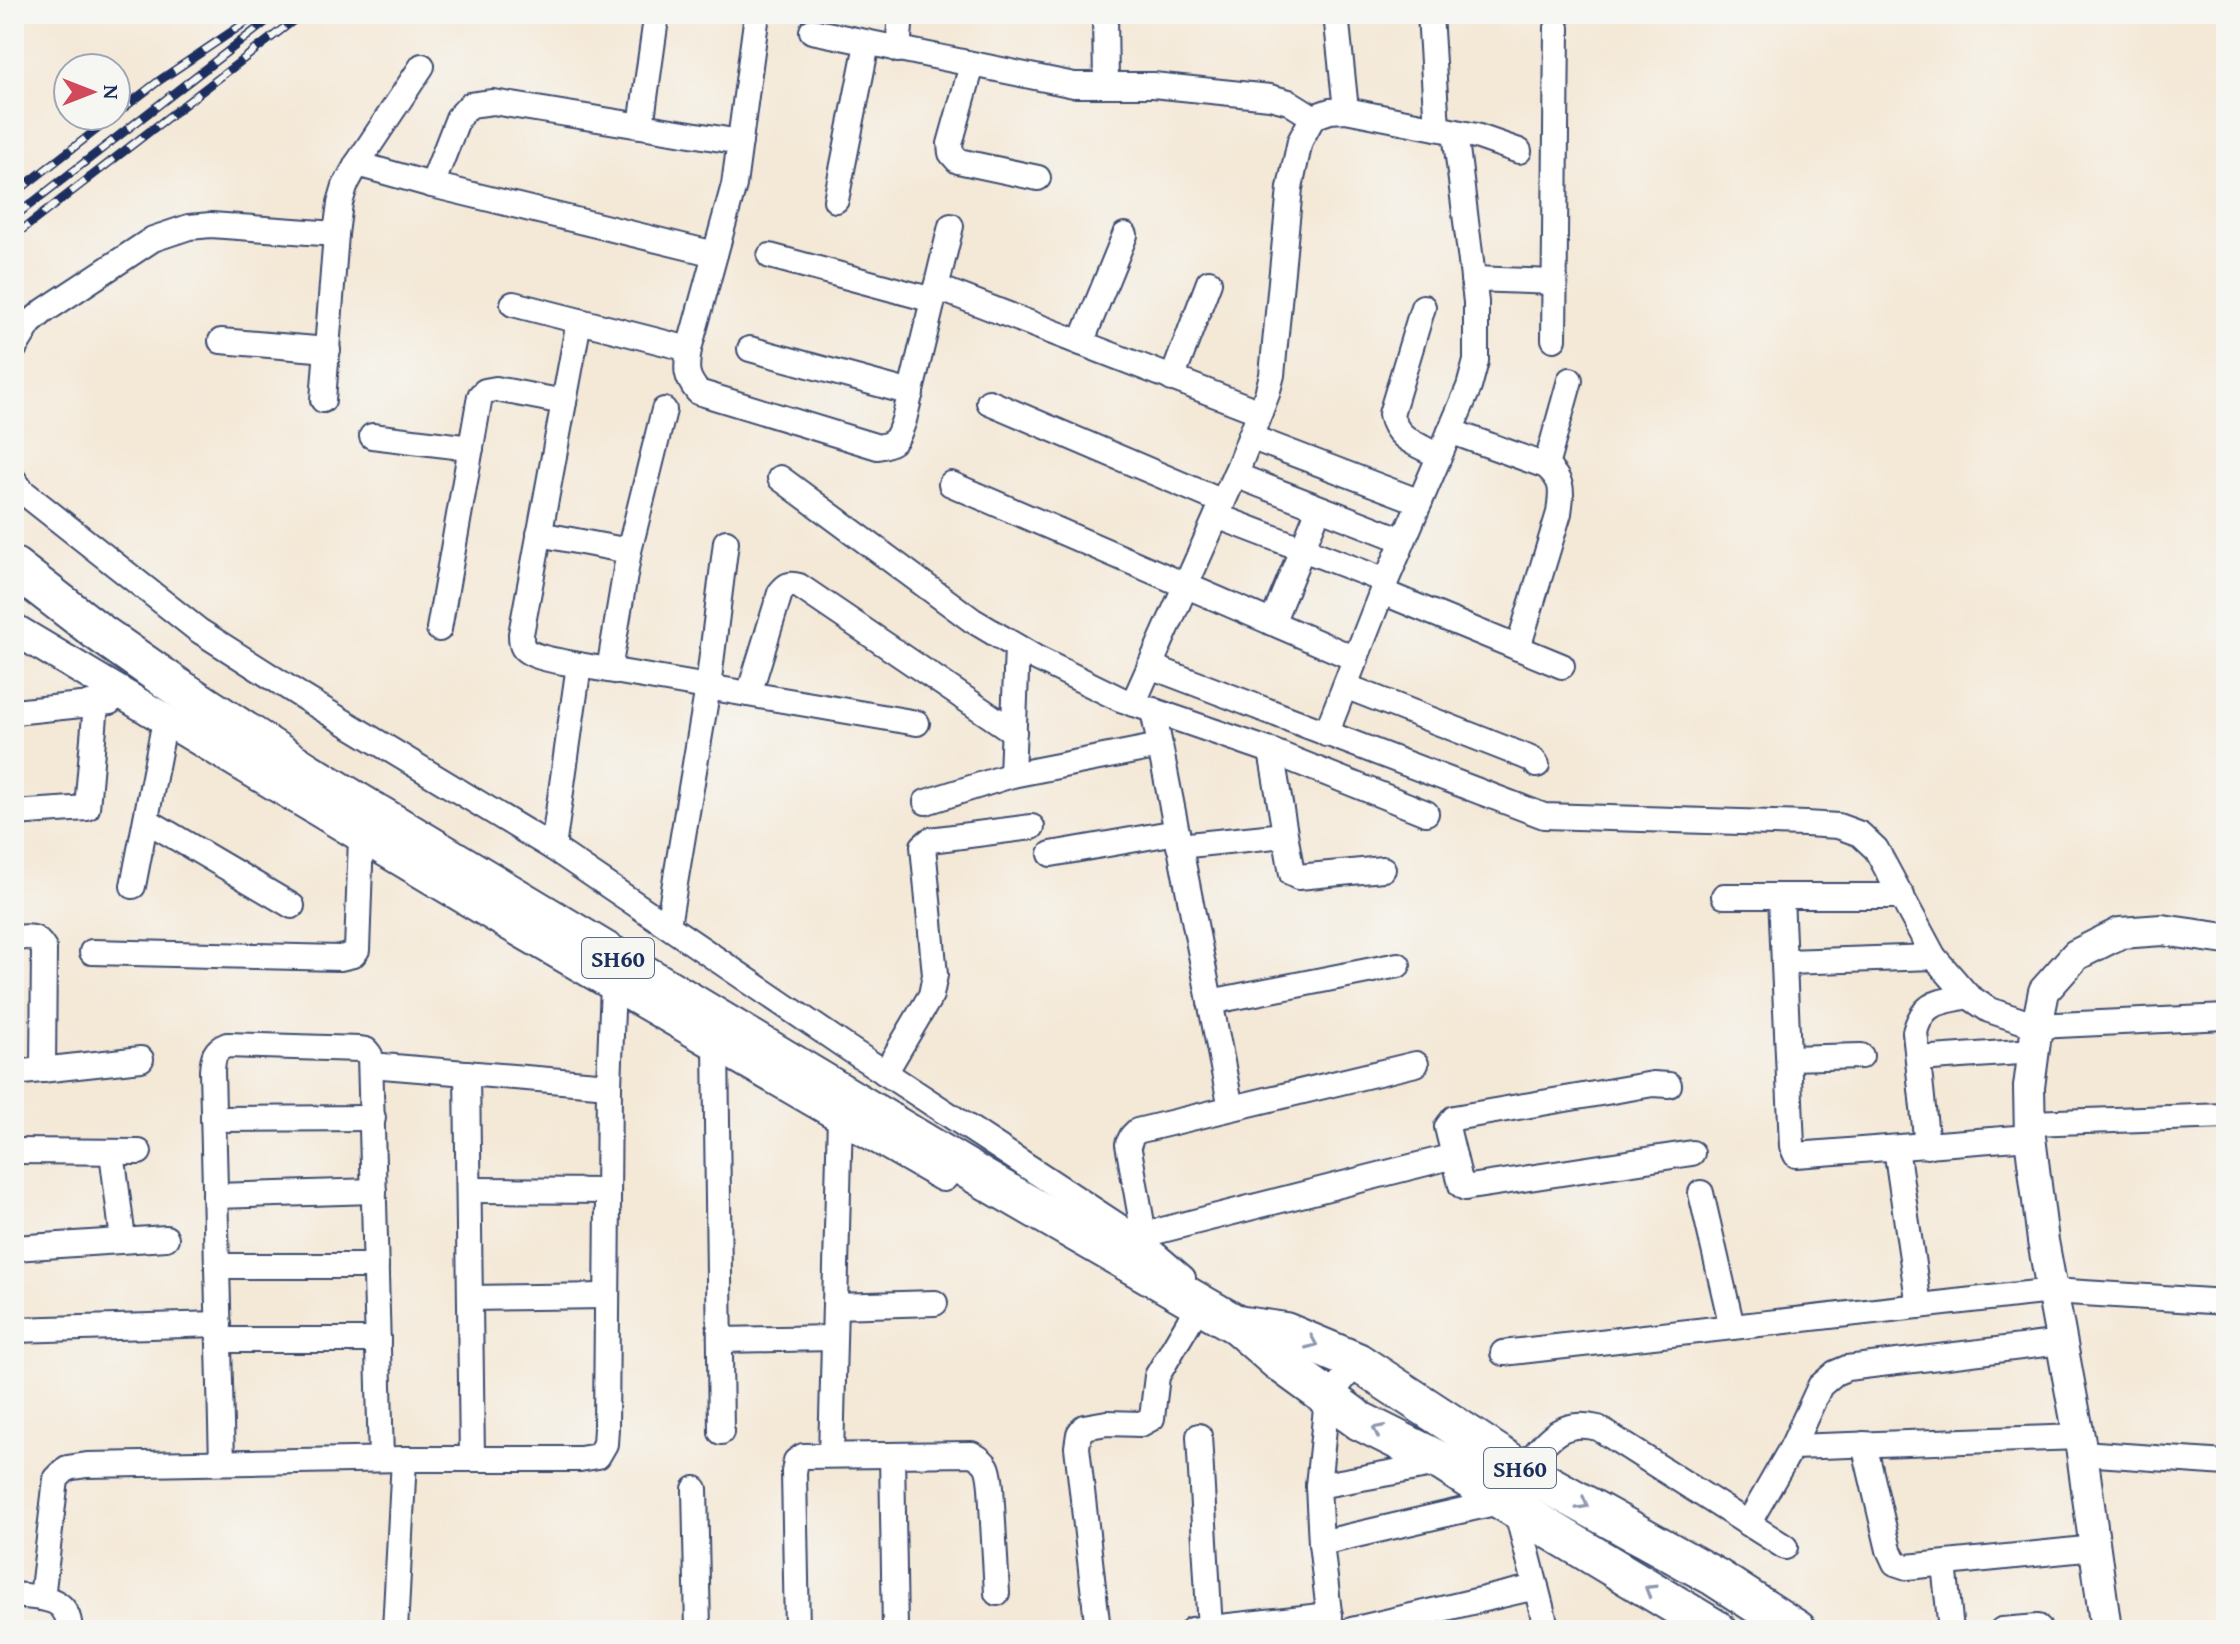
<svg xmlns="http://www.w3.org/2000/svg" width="2240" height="1644" viewBox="0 0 2240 1644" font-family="'Gentium Book Plus',serif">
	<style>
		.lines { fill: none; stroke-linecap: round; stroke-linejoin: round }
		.minor-casing { stroke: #3c4b70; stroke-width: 28 }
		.tertiary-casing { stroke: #3c4b70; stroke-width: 34 }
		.primary-casing { stroke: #3c4b70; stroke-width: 42 }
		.minor { stroke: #fff; stroke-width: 24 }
		.tertiary { stroke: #fff; stroke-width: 30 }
		.primary { stroke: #fff; stroke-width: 38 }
		.rail-casing { stroke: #1b2f5e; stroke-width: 9 }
		.rail { stroke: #f6f6f2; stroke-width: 6; stroke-dasharray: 18; stroke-linecap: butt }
		.oneway { stroke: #8d97ae }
		.labels { text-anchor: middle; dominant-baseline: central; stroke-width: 8; stroke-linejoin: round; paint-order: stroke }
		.shield { fill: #f6f6f2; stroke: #5d6b8a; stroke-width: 2 }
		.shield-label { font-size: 24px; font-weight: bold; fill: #1b2f5e }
	</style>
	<rect width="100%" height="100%" fill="#f6f6f2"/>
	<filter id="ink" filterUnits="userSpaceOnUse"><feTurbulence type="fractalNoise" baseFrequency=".0125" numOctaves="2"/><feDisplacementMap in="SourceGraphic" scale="16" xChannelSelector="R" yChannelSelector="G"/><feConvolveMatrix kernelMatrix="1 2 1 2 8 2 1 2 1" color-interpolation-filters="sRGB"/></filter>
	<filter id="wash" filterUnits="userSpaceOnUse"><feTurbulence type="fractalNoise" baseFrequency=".006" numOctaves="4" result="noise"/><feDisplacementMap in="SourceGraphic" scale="32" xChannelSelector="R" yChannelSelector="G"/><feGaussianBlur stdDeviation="1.8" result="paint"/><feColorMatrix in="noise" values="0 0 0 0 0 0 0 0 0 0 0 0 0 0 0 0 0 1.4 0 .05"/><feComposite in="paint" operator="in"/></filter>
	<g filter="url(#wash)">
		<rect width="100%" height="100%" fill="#f4e8d6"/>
	</g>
	<g filter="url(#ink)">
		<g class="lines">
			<defs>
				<g id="minor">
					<path d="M757,14L734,185L689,349C686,369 685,376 698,392L878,447C897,444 898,437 904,420L951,226"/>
					<polyline points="1105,14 1106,85"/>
					<polyline points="1336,14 1346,110"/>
					<polyline points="1430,14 1437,128"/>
					<polyline points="812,31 1074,85 1153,85 1270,97 1289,102 1313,117"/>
					<polyline points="898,50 901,14"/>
					<polyline points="972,65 950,144 951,153 958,161 1038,178"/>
					<polyline points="641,126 656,19"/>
					<polyline points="357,164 432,185 715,254"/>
					<polyline points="432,185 458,118 470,105 493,102 740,142"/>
					<polyline points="836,200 867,44"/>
					<polyline points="770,256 933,300"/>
					<polyline points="1473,279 1554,282"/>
					<polyline points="936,287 1260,412"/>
					<polyline points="513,304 689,349"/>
					<path d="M1423,307L1391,414C1395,439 1419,445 1439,456"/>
					<path d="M579,321L521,634C521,638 521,644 523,647C529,658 566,662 579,665L917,723"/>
					<polyline points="1554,339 1557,28"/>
					<polyline points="221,341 328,350"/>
					<polyline points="1081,343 1125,235"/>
					<polyline points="14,349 30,323 44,311 153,239 189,227 211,225 336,234"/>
					<polyline points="750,349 911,393"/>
					<polyline points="1172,379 1209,282"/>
					<polyline points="323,400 336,234 340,203 345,186 357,164 422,66"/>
					<polyline points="989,402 1223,502"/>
					<path d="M1450,431L1546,466C1564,482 1562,490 1559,513L1518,648"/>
					<polyline points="372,436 471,448"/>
					<polyline points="1250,437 1420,502"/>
					<polyline points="1546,466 1570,380"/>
					<polyline points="1235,475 1403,540"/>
					<polyline points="780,478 972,620 1036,658 1120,699 1271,751 1426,813"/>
					<polyline points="14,480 22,491 198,630 306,699 553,848 849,1049 1135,1237 1183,1278"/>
					<polyline points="951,484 1356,659"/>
					<polyline points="1217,516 1386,581"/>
					<polyline points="539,534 629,551"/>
					<polyline points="1382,592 1562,666"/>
					<polyline points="1272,623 1319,508"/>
					<polyline points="439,629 480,396 485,391 496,389 564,402"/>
					<polyline points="1150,666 1544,816 1806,824 1838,826 1860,834 1876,849 1934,957 1968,996 1989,1010 2037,1026 2226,1017"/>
					<polyline points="609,670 629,551 664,410"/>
					<polyline points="1345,686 1524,756 1533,760 1537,765"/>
					<path d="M749,694L780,593C786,585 789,583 799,586L1014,732"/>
					<polyline points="1133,704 1238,468 1267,394 1272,375 1290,188 1300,141 1313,117 1330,111 1346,110 1476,136 1519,151"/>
					<polyline points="1153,710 1231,1108"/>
					<polyline points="14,712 110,702"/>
					<polyline points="1326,734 1386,581 1469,387 1476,361 1476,302 1455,132"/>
					<polyline points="1271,751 1292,874 1298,877 1383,869"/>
					<polyline points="1012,775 1017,647"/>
					<polyline points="926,802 1012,775 1160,746"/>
					<polyline points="14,813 87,808 96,704"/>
					<polyline points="146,820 292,906"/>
					<polyline points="1179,846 1284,835"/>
					<polyline points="553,848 579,665"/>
					<polyline points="1051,854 1177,832"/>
					<polyline points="133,886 165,720"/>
					<polyline points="1724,896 1902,896"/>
					<polyline points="1781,896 1792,1146 1796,1155 2030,1137"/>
					<polyline points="668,925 708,687 726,542"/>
					<path d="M14,938C30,937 35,934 44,949L43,1070"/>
					<polyline points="92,952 340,958 353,955 357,950 361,837"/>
					<polyline points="1786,962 1934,957"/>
					<polyline points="1210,1002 1398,965"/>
					<polyline points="716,1044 721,1432"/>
					<polyline points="1789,1058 1861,1056"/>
					<polyline points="1918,1059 2034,1051"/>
					<polyline points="371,1065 609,1085"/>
					<polyline points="14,1073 141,1059"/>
					<polyline points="467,1073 472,1459"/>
					<polyline points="885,1073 931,995 935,975 923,846 930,840 1032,827"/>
					<polyline points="1669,1085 1653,1084 1454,1118 1447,1127 1461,1185 1465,1188 1470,1187 1692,1153"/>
					<polyline points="213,1119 373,1118"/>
					<polyline points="2030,1123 2226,1116"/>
					<path d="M1927,1146L1915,1032C1924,1000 1939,1003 1968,996"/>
					<polyline points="1896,1148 1919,1306"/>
					<polyline points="14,1151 139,1152"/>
					<polyline points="112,1152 123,1240"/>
					<polyline points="469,1190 608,1191"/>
					<polyline points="1701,1193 1732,1327"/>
					<polyline points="215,1196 374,1191"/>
					<polyline points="1144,1235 1128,1144 1132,1136 1137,1131 1416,1064"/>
					<polyline points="1131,1238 1454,1156"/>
					<polyline points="14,1248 166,1238"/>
					<polyline points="217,1266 376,1266"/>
					<polyline points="470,1298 606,1296"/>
					<polyline points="835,1306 935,1303"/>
					<polyline points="14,1330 219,1324"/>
					<polyline points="219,1340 378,1340"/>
					<polyline points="720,1340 834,1338"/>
					<polyline points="1503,1353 2052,1291 2226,1302"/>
					<polyline points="1199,1436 1210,1630"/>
					<polyline points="1864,1444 1889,1550 1895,1563 1907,1567 2095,1548"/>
					<polyline points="1792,1447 2079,1437"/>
					<polyline points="2082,1453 2226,1463"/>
					<polyline points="831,1455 840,1116"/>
					<polyline points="892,1455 895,1630"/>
					<path d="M222,1462L212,1071C213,1057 214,1050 227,1045L360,1049L366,1050L370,1055L381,1459"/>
					<path d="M1522,1470C1545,1443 1558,1418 1598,1428L1785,1547"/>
					<polyline points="1318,1486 1444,1463"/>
					<polyline points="695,1489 698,1630"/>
					<polyline points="1516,1509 1547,1630"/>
					<polyline points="1748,1524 1792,1447 1820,1386 1835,1373 1847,1368 2062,1342"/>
					<polyline points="1321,1543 1503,1501"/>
					<polyline points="1944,1564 1951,1630"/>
					<path d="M14,1595C41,1598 68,1595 70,1630"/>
					<polyline points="42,1598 56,1479 67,1468 87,1465 404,1459 580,1459 598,1456 605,1444 606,1428 609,1085 613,985"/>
					<polyline points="395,1630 404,1459"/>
					<path d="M797,1630L794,1472L796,1461L803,1456L972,1454C989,1463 989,1469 991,1487L997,1593"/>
					<polyline points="1098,1630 1077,1447 1079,1434 1084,1427 1107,1423 1141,1424 1152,1418 1157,1376 1199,1305"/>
					<polyline points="1192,1630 1330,1615"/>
					<polyline points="1331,1630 1321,1543 1318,1486 1327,1399 1357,1362"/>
					<polyline points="1352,1630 1536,1587"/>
					<polyline points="2002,1630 2038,1627"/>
				</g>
				<g id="tertiary">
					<polyline points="14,629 507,924 943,1176"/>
					<polyline points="2106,1630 2082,1453 2043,1241 2030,1137 2029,1087 2037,1026 2044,991 2076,955 2120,933 2162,930 2226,939"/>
				</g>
				<g id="primary">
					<polyline points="14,567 97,631 177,687 306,771 984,1179 1237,1325 1278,1361 1360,1421 1444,1463 1503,1501 1717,1630"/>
					<polyline points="1237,1325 1285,1332 1357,1362 1522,1470 1715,1577 1797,1630"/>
				</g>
			</defs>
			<use href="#minor" class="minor-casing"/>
			<use href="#tertiary" class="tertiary-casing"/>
			<use href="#primary" class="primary-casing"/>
			<use href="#minor" class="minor"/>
			<use href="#tertiary" class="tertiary"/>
			<use href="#primary" class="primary"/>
			<defs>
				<g id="rail">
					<polyline points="116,114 160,80 258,14"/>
					<polyline points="14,194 114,116"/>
					<polyline points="14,217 276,14"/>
					<polyline points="14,236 302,14"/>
				</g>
			</defs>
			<use href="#rail" class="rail-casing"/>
			<use href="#rail" class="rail"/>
		</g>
		<defs><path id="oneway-chevron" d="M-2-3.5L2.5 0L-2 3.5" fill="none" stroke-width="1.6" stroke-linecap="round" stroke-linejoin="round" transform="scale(2)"/></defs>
		<g class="oneway">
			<use href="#oneway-chevron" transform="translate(1312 1343) rotate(23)"/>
			<use href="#oneway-chevron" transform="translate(1378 1430) rotate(-153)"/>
			<use href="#oneway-chevron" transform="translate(1583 1504) rotate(29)"/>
			<use href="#oneway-chevron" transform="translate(1650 1590) rotate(-149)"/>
		</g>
	</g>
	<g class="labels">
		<g class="shield">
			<rect x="582" y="938" width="72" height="40" rx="6"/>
			<rect x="1484" y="1448" width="72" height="40" rx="6"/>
		</g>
		<g class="shield-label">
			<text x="618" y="958">SH60</text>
			<text x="1520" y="1468">SH60</text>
		</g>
	</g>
	<rect width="2240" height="1644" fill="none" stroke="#f6f6f2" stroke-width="48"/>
	<g transform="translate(92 92) rotate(90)"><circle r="38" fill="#f6f6f2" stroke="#9ea6b7" stroke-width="2"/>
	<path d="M0-6L14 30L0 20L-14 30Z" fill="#d1495b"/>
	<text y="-12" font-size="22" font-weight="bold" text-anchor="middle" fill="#1b2f5e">N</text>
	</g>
</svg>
